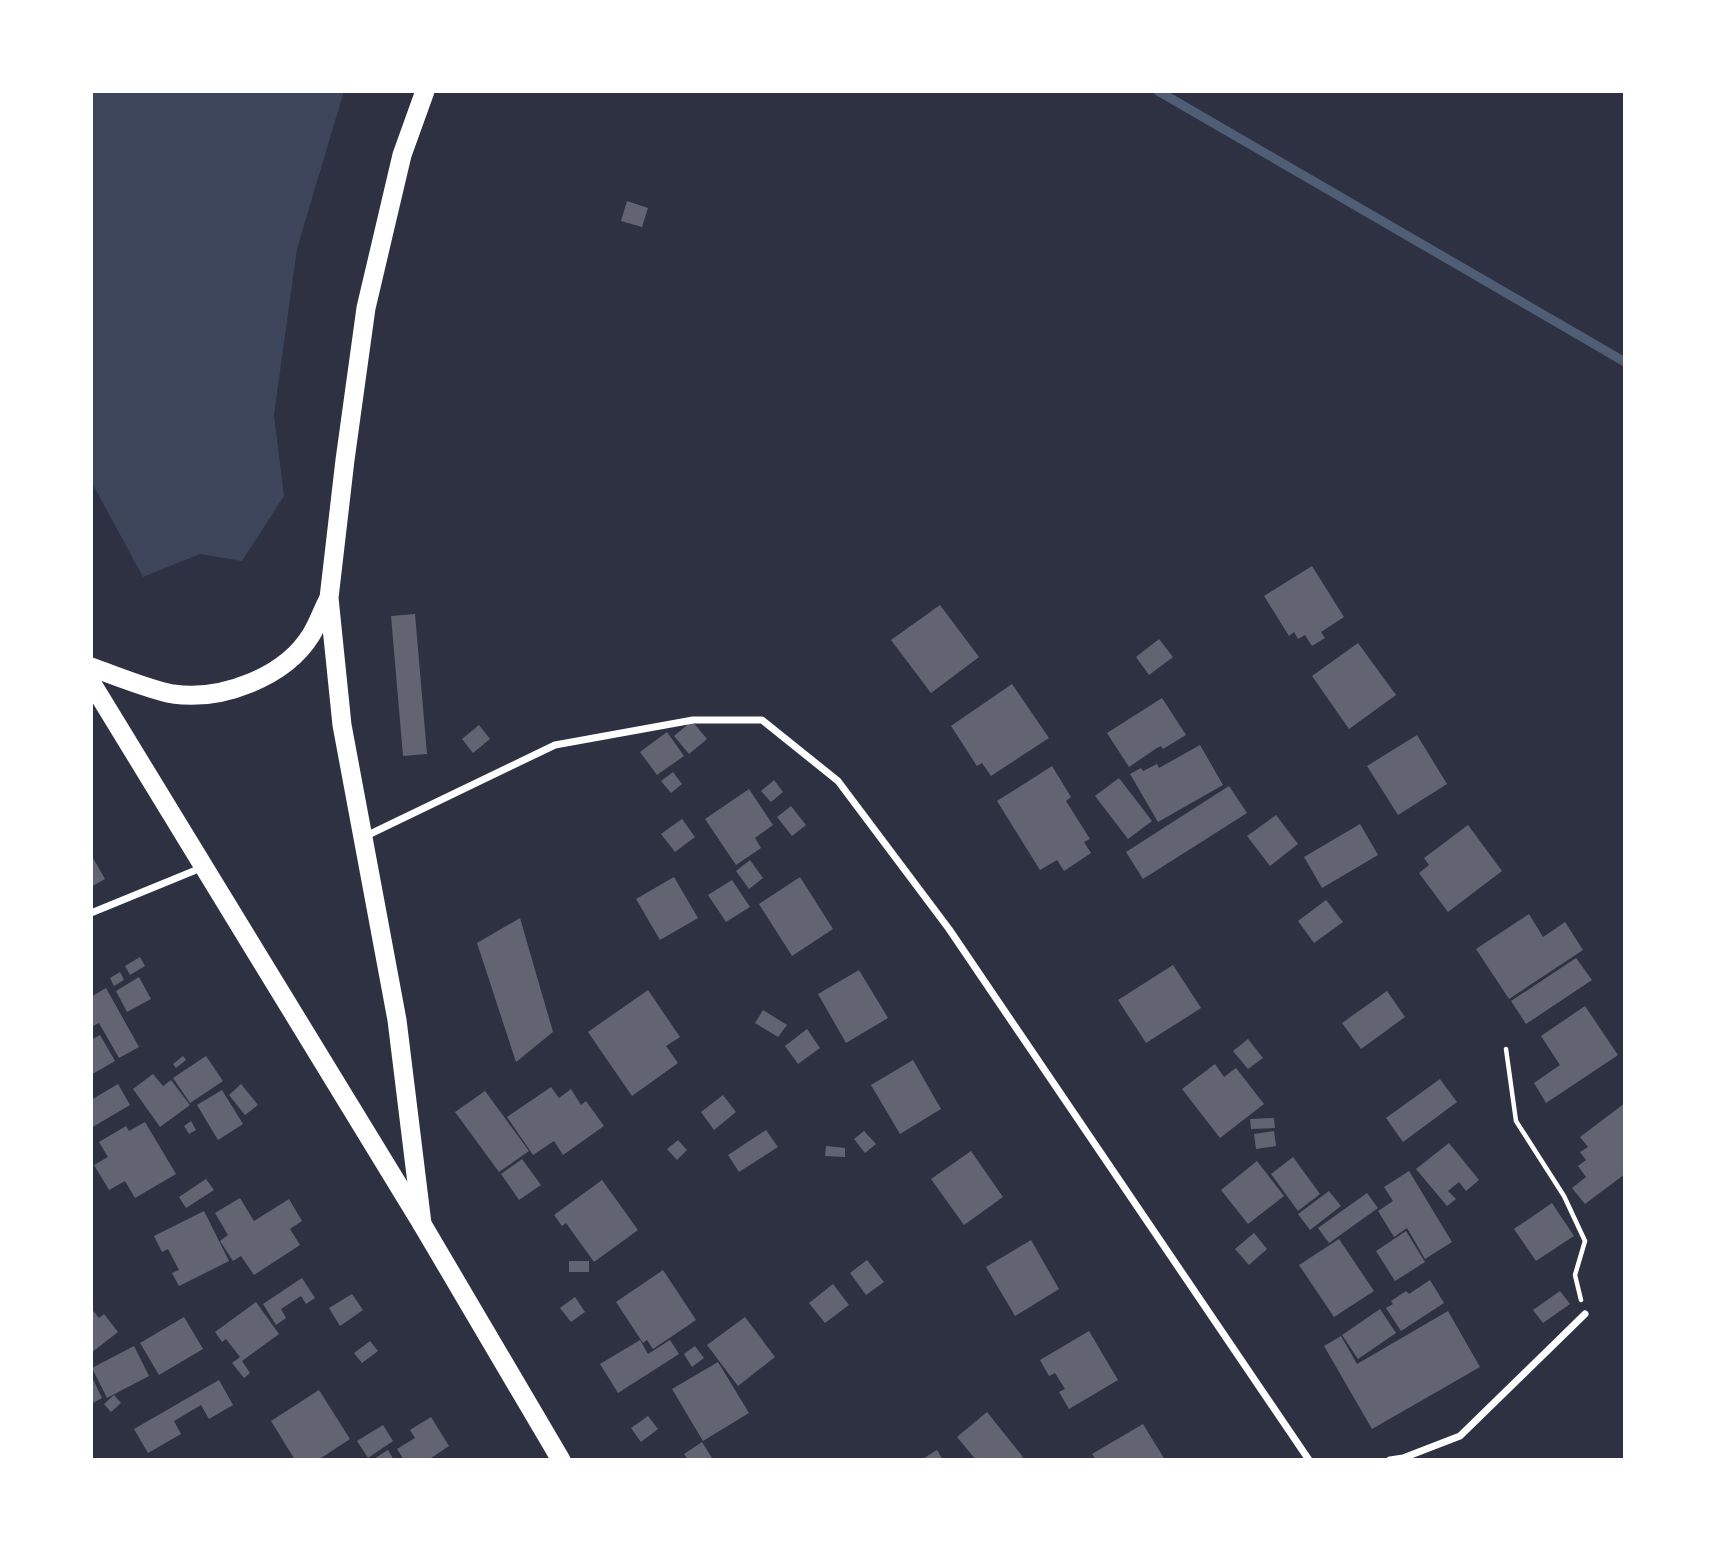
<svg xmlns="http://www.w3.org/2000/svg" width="1716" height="1551" viewBox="0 0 1716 1551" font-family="'Varela Round',sans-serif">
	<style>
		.green { fill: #3c4559 }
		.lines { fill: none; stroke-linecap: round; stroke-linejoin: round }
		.stream { stroke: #4f5d75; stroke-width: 9 }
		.building { fill: #626471 }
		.path { stroke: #fff; stroke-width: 4.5 }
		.minor { stroke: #fff; stroke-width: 7 }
		.trunk { stroke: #fff; stroke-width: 19 }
	</style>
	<rect width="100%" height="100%" fill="#2d3142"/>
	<polygon class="green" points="91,91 344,91 297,249 274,415 284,496 242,561 200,554 143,577 91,481"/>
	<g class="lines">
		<polyline class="stream" points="1158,91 1625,362"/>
	</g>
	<g class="building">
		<polygon points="627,201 648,208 642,227 621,221"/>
		<polygon points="1312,566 1344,617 1321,632 1325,638 1312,646 1305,635 1298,639 1294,632 1289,636 1264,596"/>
		<polygon points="940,605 979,657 931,693 891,640"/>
		<polygon points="415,614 427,754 403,756 391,616"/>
		<polygon points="1159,639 1173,657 1149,675 1136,657"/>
		<polygon points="1358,643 1396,695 1349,729 1312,676"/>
		<polygon points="1012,684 1049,738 991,776 982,763 977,766 951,726"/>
		<polygon points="1162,698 1186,735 1163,749 1161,746 1157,748 1129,767 1107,733"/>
		<polygon points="692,721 707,739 689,754 674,736"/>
		<polygon points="479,725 490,739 473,753 462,739"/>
		<polygon points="667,732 684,756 657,775 640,752"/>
		<polygon points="1417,735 1447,784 1398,815 1367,766"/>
		<polygon points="1200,745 1223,785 1158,822 1130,774 1141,768 1143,771 1157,764 1159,768"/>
		<polygon points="1052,766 1071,797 1066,801 1090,839 1084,842 1091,853 1064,871 1057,860 1040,870 997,801"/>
		<polygon points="673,772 682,784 671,793 661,781"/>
		<polygon points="1119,778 1152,821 1128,839 1095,796"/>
		<polygon points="774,780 783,792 771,802 761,791"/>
		<polygon points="1229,786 1247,813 1143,879 1126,852"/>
		<polygon points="749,789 773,825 755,838 761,848 736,865 705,819"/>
		<polygon points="791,806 806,825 792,836 777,817"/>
		<polygon points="1276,815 1298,844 1270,866 1247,836"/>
		<polygon points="682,819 695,837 675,852 661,834"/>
		<polygon points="1360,824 1378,855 1322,888 1304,857"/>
		<polygon points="1468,825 1502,871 1448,912 1419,873 1429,865 1424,858"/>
		<polygon points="93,858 105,879 91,887 91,859"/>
		<polygon points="750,860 763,878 749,889 736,871"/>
		<polygon points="674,877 698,918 660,940 636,899"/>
		<polygon points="800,877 833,929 792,956 759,904"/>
		<polygon points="732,880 750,907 726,922 708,895"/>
		<polygon points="1326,900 1343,922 1314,943 1298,921"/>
		<polygon points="1529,914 1543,937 1565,922 1583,950 1509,999 1476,949"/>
		<polygon points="520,918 553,1032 516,1062 477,943"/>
		<polygon points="140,957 145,966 130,975 125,966"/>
		<polygon points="1576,958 1592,980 1526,1024 1511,1001"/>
		<polygon points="1173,965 1201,1008 1146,1043 1118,1000"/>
		<polygon points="859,970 888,1018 846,1043 818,994"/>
		<polygon points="120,972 124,980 114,986 110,978"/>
		<polygon points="139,977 151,999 127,1012 116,991"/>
		<polygon points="106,988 139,1047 119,1058 99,1023 91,1027 91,997"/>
		<polygon points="648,990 680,1037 666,1046 678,1063 632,1096 588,1032"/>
		<polygon points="1387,991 1405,1017 1361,1049 1342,1023"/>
		<polygon points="1585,1006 1618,1055 1546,1103 1534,1083 1560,1065 1541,1036"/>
		<polygon points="763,1010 787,1025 778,1037 755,1023"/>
		<polygon points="807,1029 820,1048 798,1064 785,1046"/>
		<polygon points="100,1035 115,1061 91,1075 91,1040"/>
		<polygon points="1248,1039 1263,1058 1248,1069 1233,1051"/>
		<polygon points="183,1056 186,1060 176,1068 173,1064"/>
		<polygon points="206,1056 223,1081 190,1103 173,1078"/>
		<polygon points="913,1060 941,1109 900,1134 871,1085"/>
		<polygon points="1215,1064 1224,1077 1236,1068 1264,1104 1220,1138 1182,1089"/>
		<polygon points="153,1074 163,1086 171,1080 190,1105 160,1127 133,1089"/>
		<polygon points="1440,1079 1457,1102 1403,1142 1386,1118"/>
		<polygon points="118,1084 130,1105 91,1128 91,1100"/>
		<polygon points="241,1084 258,1105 245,1115 229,1095"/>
		<polygon points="551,1087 559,1098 571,1089 581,1105 586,1101 604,1126 563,1155 554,1141 533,1155 507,1117"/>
		<polygon points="222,1090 243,1124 218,1140 197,1105"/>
		<polygon points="485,1091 529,1151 499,1172 455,1112"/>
		<polygon points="723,1095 736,1112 714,1130 701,1112"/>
		<polygon points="1625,1103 1625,1174 1585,1204 1572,1188 1586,1177 1578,1166 1586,1160 1580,1152 1588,1147 1580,1137"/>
		<polygon points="1274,1118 1275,1128 1251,1129 1250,1119"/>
		<polygon points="191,1121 196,1130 189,1134 184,1126"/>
		<polygon points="145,1122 176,1174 135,1198 125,1181 109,1190 94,1165 108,1157 99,1142 126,1126 129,1131"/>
		<polygon points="766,1130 778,1147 739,1172 728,1155"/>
		<polygon points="864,1131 876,1144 865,1153 854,1139"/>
		<polygon points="1274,1131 1276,1146 1256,1149 1254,1134"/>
		<polygon points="678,1140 687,1150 677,1160 667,1149"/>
		<polygon points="1449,1143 1479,1180 1466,1191 1459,1182 1448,1191 1456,1199 1447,1206 1416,1169"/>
		<polygon points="826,1146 845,1148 845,1157 825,1156"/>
		<polygon points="971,1151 1003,1197 964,1225 931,1179"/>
		<polygon points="1293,1157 1320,1194 1298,1211 1271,1174"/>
		<polygon points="522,1159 541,1185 519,1200 501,1174"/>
		<polygon points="1257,1161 1284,1196 1248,1224 1221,1190"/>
		<polygon points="1409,1171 1452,1242 1425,1259 1407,1228 1394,1237 1378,1211 1393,1201 1384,1187"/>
		<polygon points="206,1179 214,1190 186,1208 179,1197"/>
		<polygon points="602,1180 638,1230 594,1262 566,1223 562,1226 554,1215"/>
		<polygon points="1329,1191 1341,1206 1310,1230 1298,1214"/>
		<polygon points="1367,1193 1378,1208 1329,1243 1318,1228"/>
		<polygon points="240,1198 254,1221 289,1199 302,1221 290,1229 300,1245 254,1275 241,1256 233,1261 220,1241 228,1235 215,1213"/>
		<polygon points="1552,1203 1574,1236 1536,1261 1514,1229"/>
		<polygon points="204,1211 229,1261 179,1286 172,1273 179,1270 168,1249 162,1252 154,1236"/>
		<polygon points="1406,1231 1425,1262 1395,1281 1376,1251"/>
		<polygon points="1254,1233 1267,1249 1249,1265 1235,1249"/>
		<polygon points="1339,1239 1374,1291 1334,1317 1299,1265"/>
		<polygon points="1031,1240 1059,1289 1015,1316 986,1267"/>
		<polygon points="867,1260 884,1282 866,1295 850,1273"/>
		<rect x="569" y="1261" width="20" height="11"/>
		<polygon points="663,1270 696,1320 653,1349 647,1340 643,1343 616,1302"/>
		<polygon points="302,1278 315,1298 306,1304 301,1296 281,1309 286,1318 276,1325 263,1304"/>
		<polygon points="1430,1280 1444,1303 1401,1331 1386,1308 1393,1304 1391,1301 1406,1291 1409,1294"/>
		<polygon points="833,1284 849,1305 825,1323 809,1303"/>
		<polygon points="1560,1291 1570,1304 1543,1323 1533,1310"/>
		<polygon points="352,1294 363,1310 340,1326 329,1308"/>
		<polygon points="575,1297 585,1312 571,1322 560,1308"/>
		<polygon points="256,1302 279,1334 242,1361 250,1373 244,1378 232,1363 240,1357 226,1339 222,1342 215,1332"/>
		<polygon points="91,1308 99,1318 104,1314 118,1332 91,1353"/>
		<polygon points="1380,1309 1396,1333 1358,1359 1342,1335"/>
		<polygon points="1448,1311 1480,1367 1372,1429 1324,1346 1341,1336 1357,1364"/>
		<polygon points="184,1317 203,1349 159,1375 140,1343"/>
		<polygon points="745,1317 775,1357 738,1386 707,1345"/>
		<polygon points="1089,1331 1118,1380 1069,1409 1059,1392 1065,1389 1055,1373 1049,1376 1040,1360"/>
		<polygon points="640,1340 648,1354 670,1340 679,1354 618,1393 600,1364"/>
		<polygon points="370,1341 378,1351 362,1363 354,1353"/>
		<polygon points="134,1346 149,1376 107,1398 92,1368"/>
		<polygon points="695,1346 704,1358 692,1367 684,1354"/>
		<polygon points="718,1362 749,1413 703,1441 672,1389"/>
		<polygon points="91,1375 102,1398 91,1404"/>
		<polygon points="219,1380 233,1405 209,1419 201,1405 174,1421 181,1434 148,1453 134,1429"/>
		<polygon points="319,1390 350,1439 318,1460 295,1460 271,1421"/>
		<polygon points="114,1395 121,1403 111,1412 104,1404"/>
		<polygon points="987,1412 1023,1457 1019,1460 976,1460 957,1437"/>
		<polygon points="648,1416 658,1429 641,1442 631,1428"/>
		<polygon points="431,1417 449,1446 428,1460 404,1460 397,1449 415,1438 410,1430"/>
		<polygon points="1143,1424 1165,1460 1096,1460 1092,1454"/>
		<polygon points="383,1425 393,1441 368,1458 357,1441"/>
		<polygon points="702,1442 712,1458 688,1460 684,1454"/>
		<polygon points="388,1450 394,1460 372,1460"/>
		<polygon points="937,1450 943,1460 921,1460"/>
	</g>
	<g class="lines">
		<polyline class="path" points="1506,1049 1516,1121 1564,1196 1585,1241 1575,1275 1581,1300"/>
		<g class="minor">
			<polyline points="366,836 555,745 693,720 762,720 838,781 949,929 1309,1460"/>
			<polyline points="91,913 201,868"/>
			<polyline points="1390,1460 1403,1458 1460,1436 1585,1314"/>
		</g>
		<g class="trunk">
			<path d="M91,667C114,675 150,690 173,694C222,701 285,677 311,635C318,624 322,611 328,600"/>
			<polyline points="91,682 422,1224 561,1460"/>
			<polyline points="422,1224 397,1020 342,725 329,598 345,460 366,308 402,155 425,91"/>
		</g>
	</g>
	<rect width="1716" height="1551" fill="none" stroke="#ffffff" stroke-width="186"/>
</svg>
